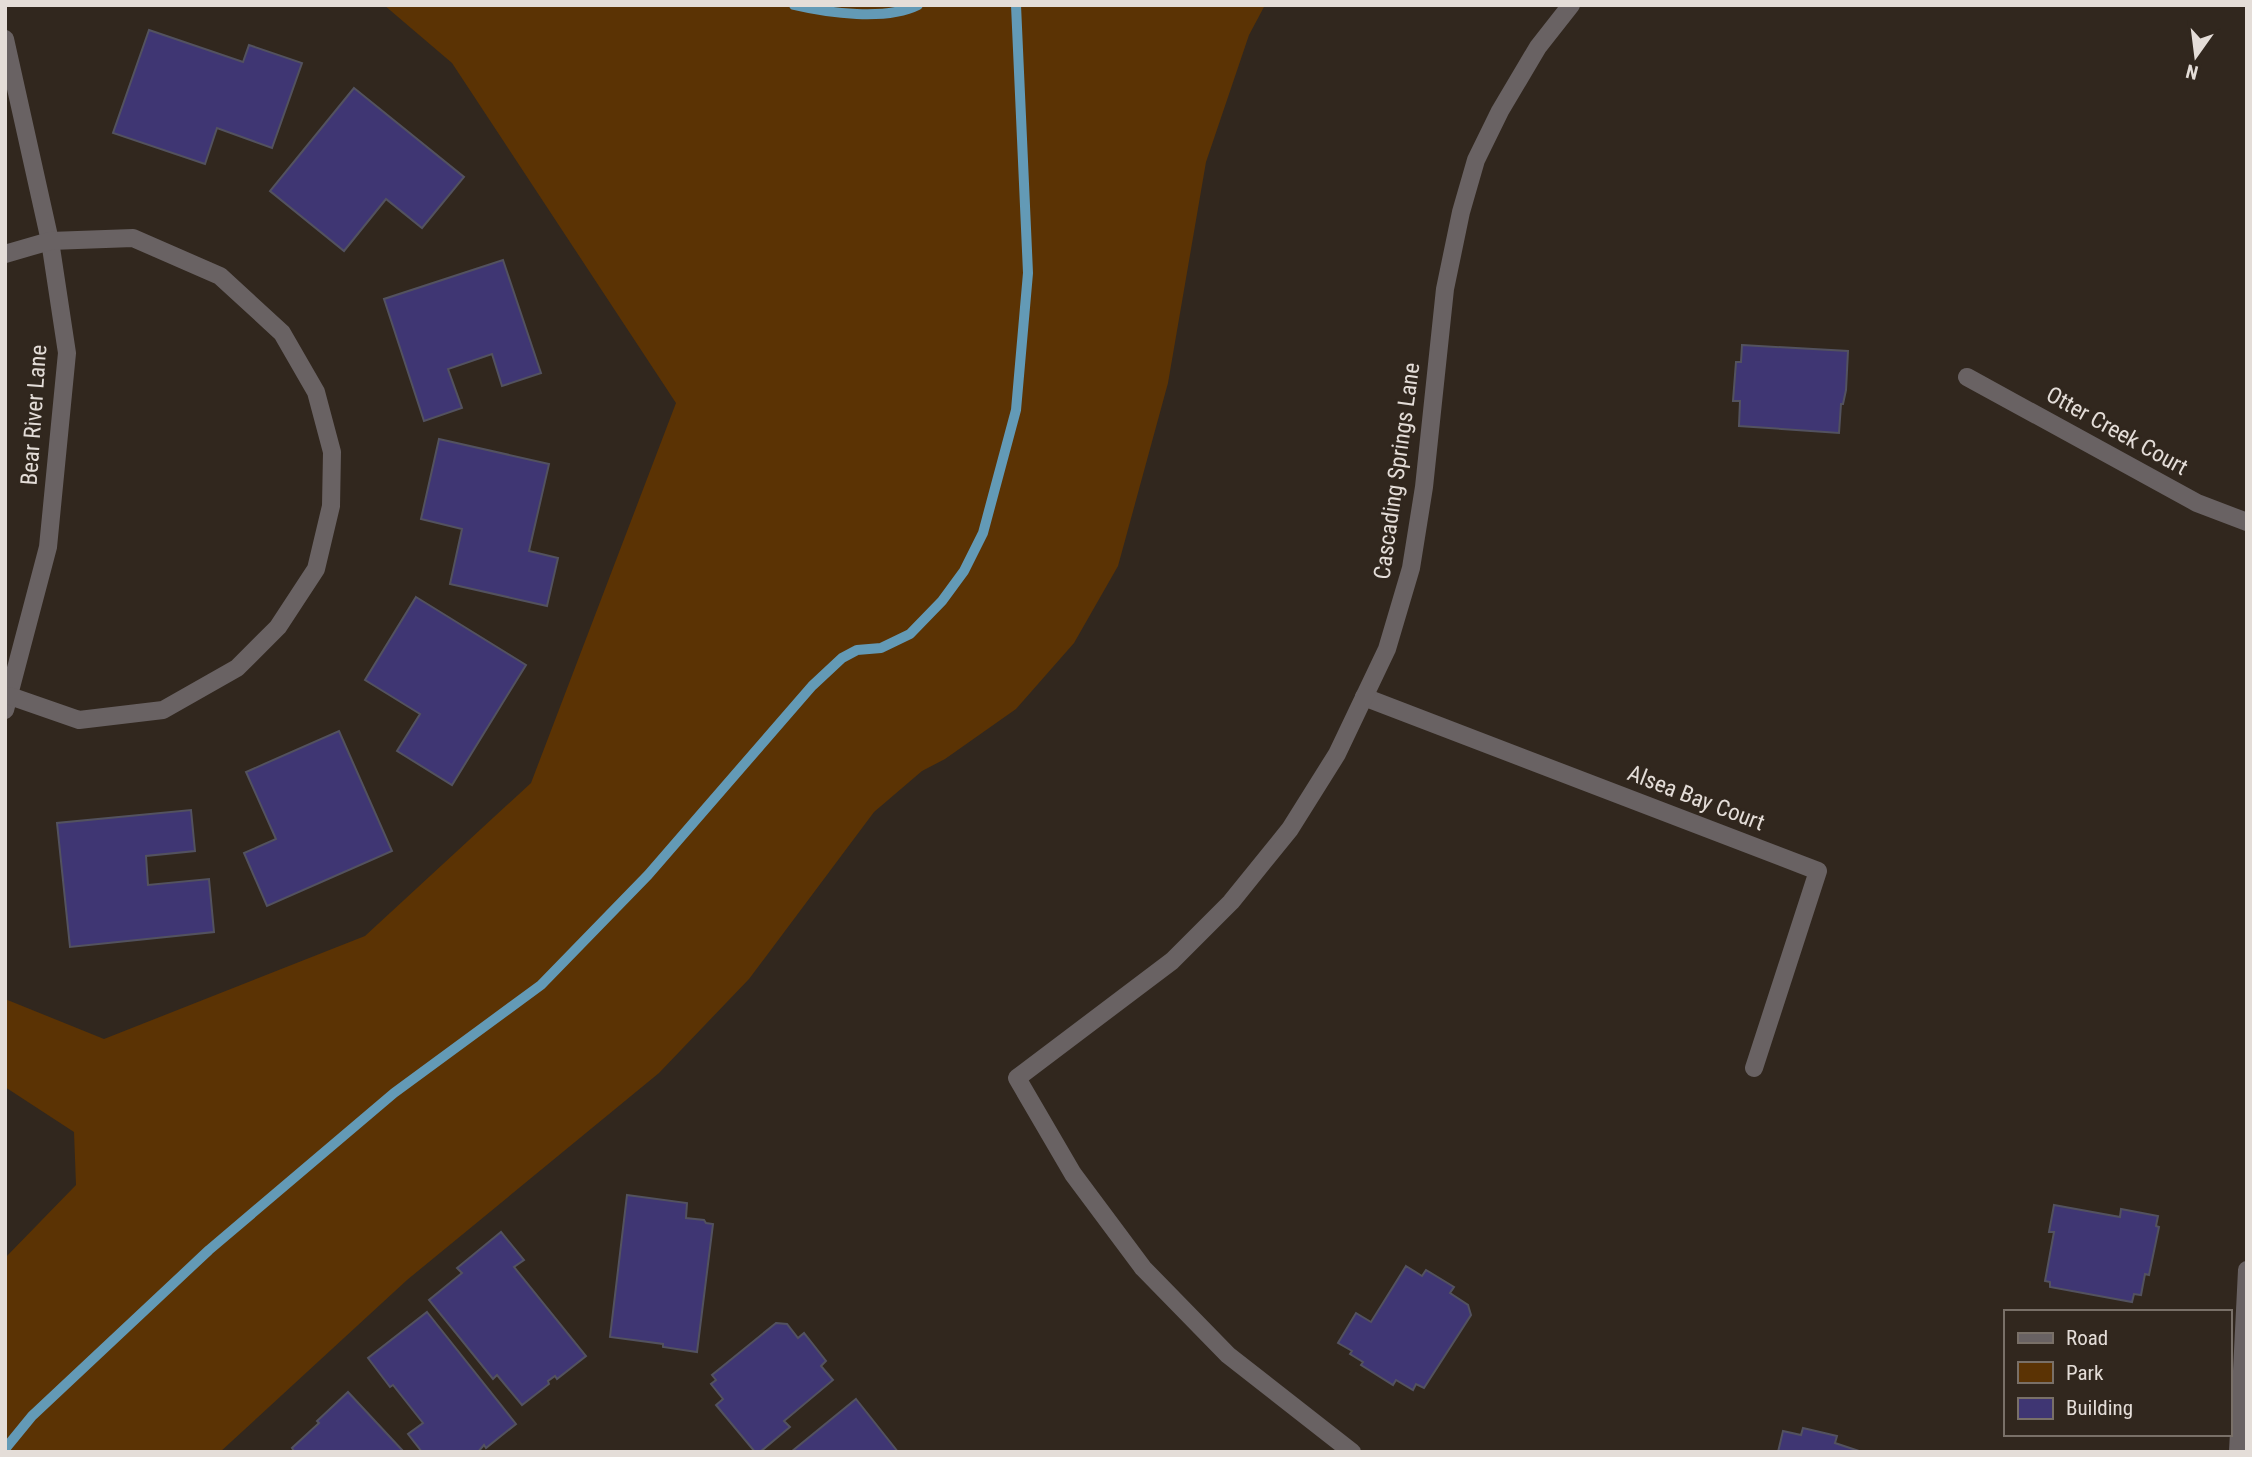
<svg xmlns="http://www.w3.org/2000/svg" width="2252" height="1457" viewBox="0 0 2252 1457" font-family="'Roboto Condensed',sans-serif">
	<style>
		.green { fill: #5b3304 }
		.lines { fill: none; stroke-linecap: round; stroke-linejoin: round }
		.stream { stroke: #639ab6; stroke-width: 10 }
		.building { fill: #3f3673; stroke: #53525f; stroke-width: 2 }
		.street { stroke: #696263; stroke-width: 18 }
		.labels { text-anchor: middle; dominant-baseline: central; stroke-width: 5; stroke-linejoin: round; paint-order: stroke }
		.street-label { font-size: 23px; fill: #e4ddd8; stroke: #31271e }
	</style>
	<rect width="100%" height="100%" fill="#31271e"/>
	<polygon class="green" points="384,5 1265,5 1249,35 1206,162 1168,383 1118,566 1074,643 1016,709 945,759 922,771 874,812 749,979 659,1073 407,1280 220,1452 5,1452 5,1258 76,1185 74,1132 5,1087 5,999 104,1039 365,936 531,783 676,403 452,63"/>
	<g class="lines">
		<g class="stream">
			<path d="M794,5C828,13 886,21 918,5"/>
			<polyline points="5,1449 32,1416 209,1250 394,1093 541,985 648,875 812,686 842,658 857,650 881,648 910,634 942,601 964,571 983,533 1016,410 1028,273 1016,5"/>
		</g>
	</g>
	<g class="building">
		<polygon points="149,30 243,62 249,45 302,63 272,148 217,128 205,164 113,133"/>
		<polygon points="354,88 464,177 422,228 386,199 344,251 270,191"/>
		<polygon points="503,260 541,373 502,386 492,354 448,369 462,408 424,421 384,299"/>
		<polygon points="1742,345 1848,351 1846,390 1843,404 1841,404 1839,433 1739,426 1740,401 1733,401 1736,362 1741,362"/>
		<polygon points="439,439 549,464 529,551 558,558 547,606 450,584 462,529 421,519"/>
		<polygon points="416,597 526,665 452,785 397,751 420,714 365,680"/>
		<polygon points="339,731 392,851 267,906 244,853 276,839 246,772"/>
		<polygon points="191,810 195,851 146,856 148,885 209,879 214,932 70,947 57,823"/>
		<polygon points="627,1195 687,1203 686,1218 704,1220 706,1223 713,1224 697,1352 663,1347 663,1344 610,1337"/>
		<polygon points="2054,1205 2120,1217 2121,1209 2158,1216 2156,1226 2159,1227 2149,1275 2145,1274 2141,1295 2134,1294 2132,1302 2050,1287 2050,1282 2045,1281 2054,1232 2049,1232"/>
		<polygon points="501,1232 524,1260 514,1267 586,1356 557,1379 555,1376 548,1381 549,1384 522,1405 497,1375 493,1379 429,1300 462,1273 457,1268"/>
		<polygon points="1406,1266 1422,1276 1426,1270 1454,1287 1450,1293 1468,1305 1471,1315 1424,1388 1416,1384 1413,1390 1396,1380 1393,1385 1361,1365 1363,1362 1350,1354 1352,1351 1338,1343 1356,1313 1371,1322"/>
		<polygon points="427,1312 516,1424 486,1448 484,1445 478,1452 422,1452 408,1434 423,1423 393,1385 390,1387 368,1358"/>
		<polygon points="776,1323 787,1324 798,1338 804,1333 826,1361 821,1366 833,1380 784,1421 790,1427 760,1452 755,1452 716,1405 723,1399 711,1384 716,1380 712,1375"/>
		<polygon points="348,1392 404,1452 293,1452 294,1451 292,1448 319,1423 317,1421"/>
		<polygon points="856,1399 898,1452 791,1452"/>
		<polygon points="1803,1428 1837,1436 1835,1443 1862,1452 1778,1452 1783,1431 1801,1435"/>
	</g>
	<g class="lines">
		<g class="street">
			<polyline points="5,39 50,241 67,353 48,547 5,710"/>
			<polyline points="5,254 50,241 133,238 220,276 282,333 316,392 332,452 331,506 316,569 278,627 237,668 163,710 79,720 10,696"/>
			<polyline points="1967,377 2197,503 2247,522"/>
			<polyline points="1364,697 1818,871 1754,1068"/>
			<polyline points="1352,1452 1228,1355 1143,1268 1073,1174 1017,1078 1172,961 1231,902 1290,829 1337,754 1387,649 1411,568 1424,487 1445,289 1461,212 1476,160 1500,111 1538,47 1571,5"/>
			<polyline points="2238,1452 2247,1270"/>
		</g>
	</g>
	<g class="labels">
		<g class="street-label">
			<text transform="translate(34 415) rotate(-86)">Bear River Lane</text>
			<text transform="translate(2117 431) rotate(29)">Otter Creek Court</text>
			<text transform="translate(1397 471) rotate(-82)">Cascading Springs Lane</text>
			<text transform="translate(1696 798) rotate(21)">Alsea Bay Court</text>
		</g>
	</g>
	<rect width="2252" height="1457" fill="none" stroke="#e4ddd8" stroke-width="14"/>
	<rect x="2004" y="1310" width="228" height="126" fill="#31271e" stroke="#797068" stroke-width="2"/>
	<rect x="2018" y="1333" width="35" height="10" fill="#696263" stroke="#797068" stroke-width="2"/>
	<text x="2066" y="1345" font-size="21" fill="#e4ddd8">Road</text>
	<rect x="2018" y="1362" width="35" height="21" fill="#5b3304" stroke="#797068" stroke-width="2"/>
	<text x="2066" y="1380" font-size="21" fill="#e4ddd8">Park</text>
	<rect x="2018" y="1398" width="35" height="21" fill="#3f3673" stroke="#797068" stroke-width="2"/>
	<text x="2066" y="1415" font-size="21" fill="#e4ddd8">Building</text>
	<g transform="translate(2196 56) rotate(194)" stroke="#31271e" stroke-width="5" paint-order="stroke">
	<path d="M0-5L12 26L0 18L-12 26Z" fill="#e4ddd8"/>
	<text y="-10" font-size="19" font-weight="bold" text-anchor="middle" fill="#e4ddd8">N</text>
	</g>
</svg>
